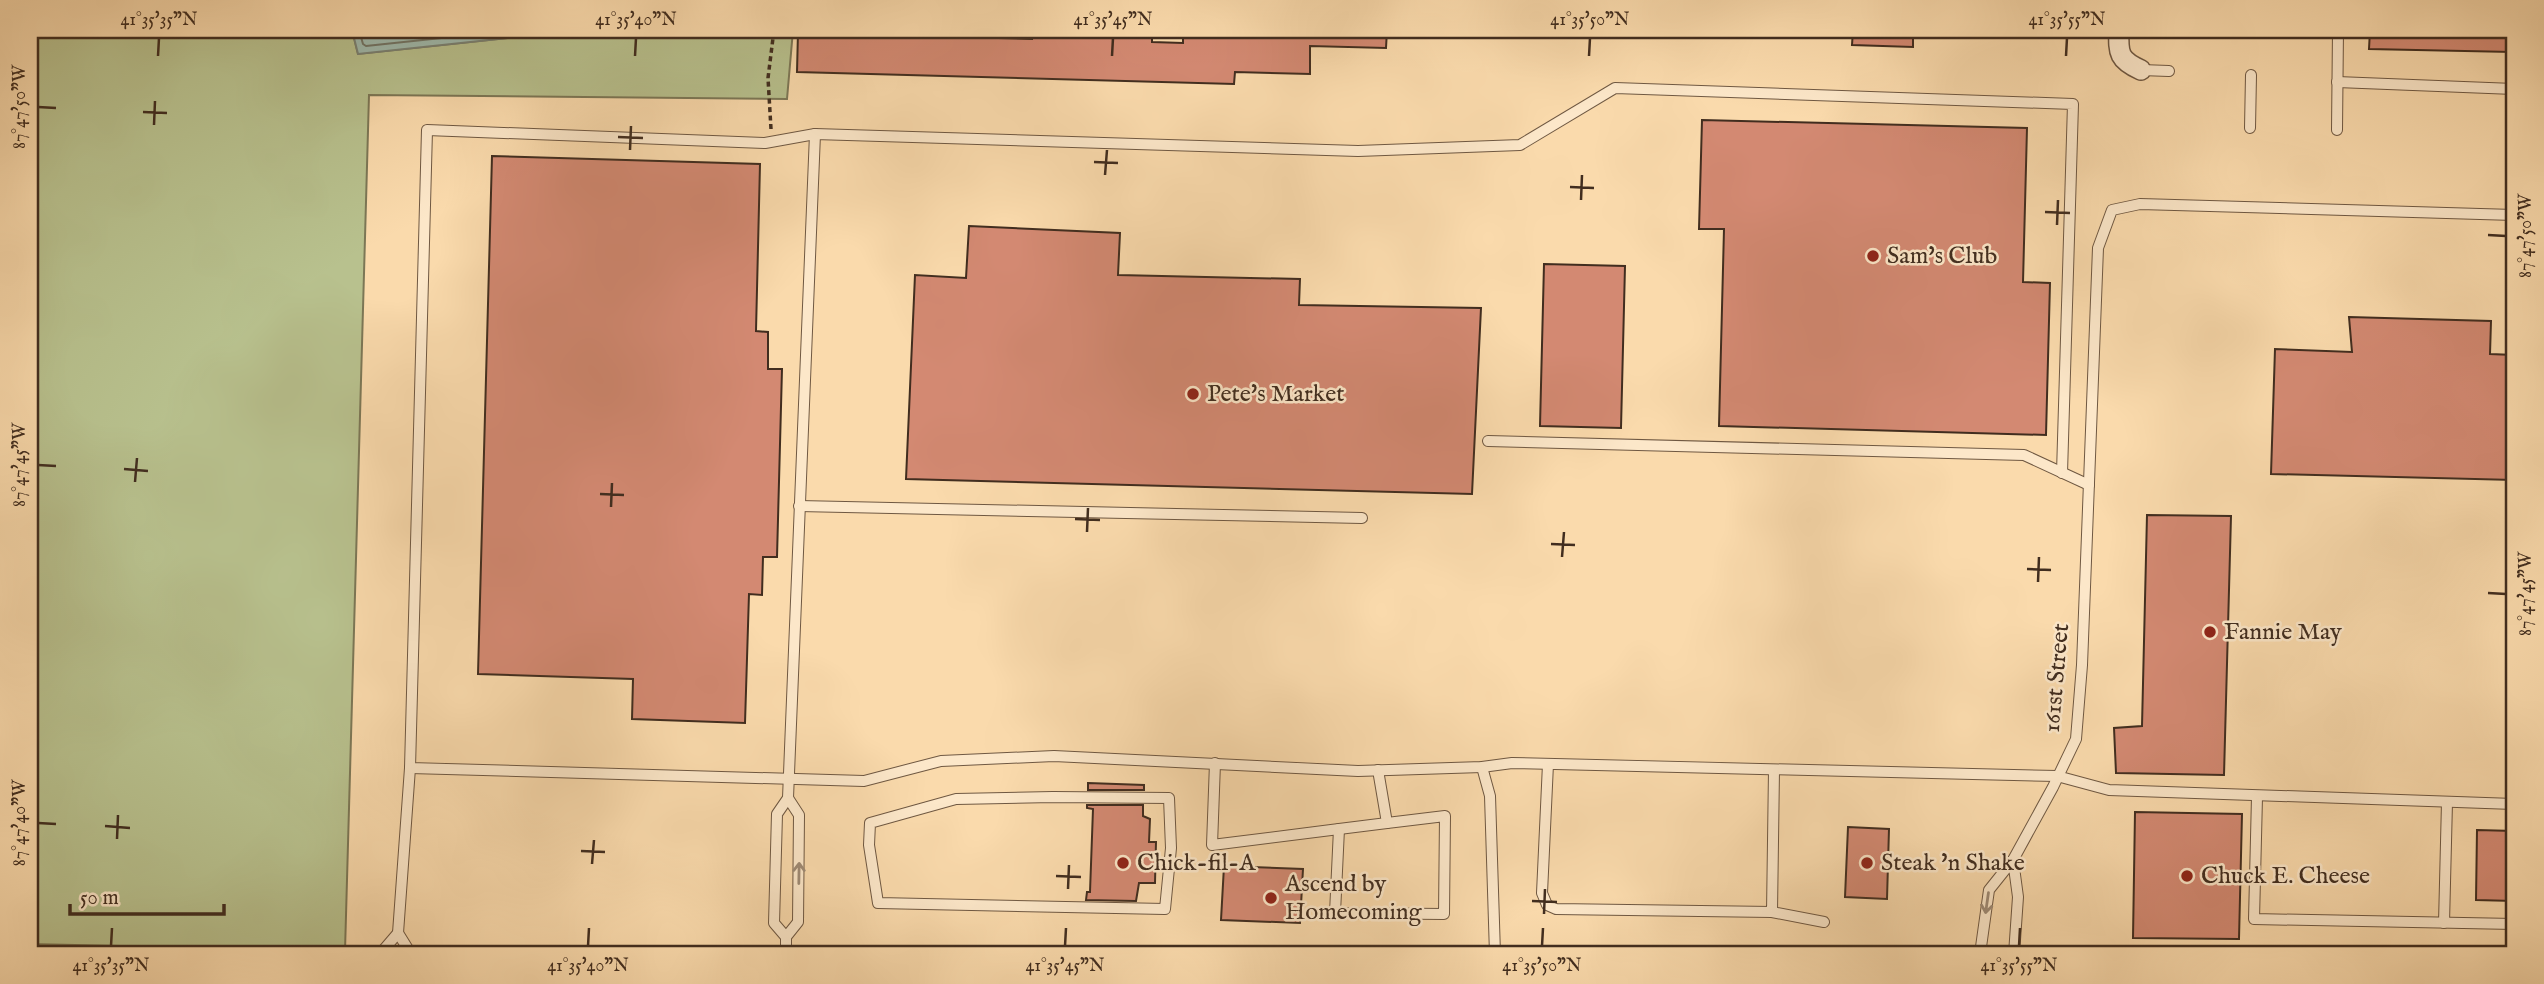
<svg xmlns="http://www.w3.org/2000/svg" width="2544" height="984" viewBox="0 0 2544 984" font-family="'IM FELL English',serif">
	<style>
		.green { fill: #b8c18e; stroke: #7c7756; stroke-width: 2 }
		.water { fill: #9fbaae; stroke: #798275; stroke-width: 2 }
		.lines { fill: none; stroke-linecap: round; stroke-linejoin: round }
		.shore { stroke: #707466; stroke-width: 2 }
		.building { fill: #d38972; stroke: #412d1f; stroke-width: 2 }
		.service-casing { stroke: #6f5842; stroke-width: 12 }
		.minor-casing { stroke: #6f5842; stroke-width: 22 }
		.path { stroke: #412d1f; stroke-width: 3.5; stroke-dasharray: 5 3.5; stroke-linecap: butt }
		.service { stroke: #fce7c9; stroke-width: 10 }
		.minor { stroke: #fce7c9; stroke-width: 19 }
		.oneway { stroke: #9e8a74 }
		.ticks { fill: none; stroke: #412d1f; stroke-width: 2.5 }
		.poi-dot { fill: #8f2418; stroke: #fce7c9; stroke-width: 2.5 }
		.labels { text-anchor: middle; dominant-baseline: central; stroke-width: 5; stroke-linejoin: round; paint-order: stroke }
		.poi-label { font-size: 24px; fill: #412d1f; stroke: #fce7c9; text-anchor: start }
		.street-label { font-size: 24px; fill: #412d1f; stroke: #fce7c9 }
		.neatline { fill: none; stroke: #412d1f; stroke-width: 2.5 }
		.ticks-label { font-size: 18px; text-anchor: middle; fill: #412d1f }
	</style>
	<rect width="100%" height="100%" fill="#fadaac"/>
	<filter id="stains"><feTurbulence type="fractalNoise" baseFrequency=".00286" numOctaves="4"/><feColorMatrix values="0 0 0 0 .2 0 0 0 0 .09 0 0 0 0 .02 0 0 0 .5 -.17"/></filter>
	<radialGradient id="worn" r=".72"><stop offset=".6" stop-color="#630" stop-opacity="0"/><stop offset="1" stop-color="#630" stop-opacity=".3"/></radialGradient>
	<polygon class="green" points="30,30 352,30 358,54 517,37 652,35 725,30 793,30 787,99 369,95 345,951 30,944"/>
	<polygon class="water" points="352,30 725,30 652,35 517,37 358,54"/>
	<g class="lines">
		<g class="shore">
			<polyline points="359,30 363,44 366,46 516,30"/>
			<polyline points="368,30 373,37 437,30"/>
		</g>
	</g>
	<g class="building">
		<polygon points="810,30 847,30 847,34 885,35 885,30 923,30 923,36 961,37 962,30 999,30 999,38 1032,39 1032,30 1152,30 1152,42 1183,43 1183,30 1387,30 1386,48 1310,46 1310,74 1235,72 1234,84 797,72 798,32 810,32"/>
		<polygon points="1853,30 1913,30 1913,47 1852,45"/>
		<polygon points="2370,30 2513,30 2512,52 2369,49"/>
		<polygon points="1702,120 2027,128 2023,282 2050,283 2046,435 1719,426 1724,229 1699,229"/>
		<polygon points="492,156 760,164 756,331 768,332 768,369 782,369 777,557 763,557 762,595 749,594 745,723 632,719 633,679 478,674"/>
		<polygon points="969,226 1120,233 1118,275 1300,279 1299,305 1481,308 1472,494 906,479 915,275 966,278"/>
		<polygon points="1544,264 1625,266 1621,428 1540,426"/>
		<polygon points="2349,317 2491,321 2490,354 2514,355 2514,480 2271,474 2275,349 2352,352"/>
		<polygon points="2147,515 2231,516 2224,775 2116,773 2114,728 2142,726"/>
		<polygon points="1088,783 1144,785 1144,790 1088,790"/>
		<polygon points="1087,805 1143,805 1143,816 1150,819 1149,842 1156,842 1155,883 1139,883 1136,901 1086,900 1087,892 1090,892 1093,809 1087,808"/>
		<polygon points="2135,812 2242,814 2239,939 2133,938"/>
		<polygon points="1848,827 1889,829 1887,899 1845,897"/>
		<polygon points="2477,830 2514,831 2514,901 2476,900"/>
		<polygon points="1224,866 1303,869 1300,923 1221,920"/>
	</g>
	<g class="lines">
		<defs>
			<g id="service">
				<polyline points="2141,70 2169,71"/>
				<polyline points="2337,82 2514,89"/>
				<polyline points="2250,128 2251,75"/>
				<polyline points="2337,130 2338,30"/>
				<polyline points="1488,441 2024,455 2089,485"/>
				<polyline points="2062,473 2073,104 1615,88 1520,145 1358,151 815,134 765,143 427,130 410,768 864,781 941,761 1054,756 1358,771 1482,767 1512,763 2057,776 2109,790 2514,804"/>
				<polyline points="799,506 1362,518"/>
				<polyline points="1215,763 1212,845 1339,829 1335,913 1444,914 1445,816 1387,823 1378,770"/>
				<polyline points="1548,764 1542,893 1547,905 1556,909 1772,912 1774,770"/>
				<polyline points="1482,767 1490,796 1495,954"/>
				<polygon points="1053,797 1169,798 1171,848 1165,909 878,903 869,845 870,823 956,799"/>
				<polyline points="2257,797 2254,919 2514,924"/>
				<polyline points="1339,829 1387,823"/>
				<polyline points="2013,860 2018,897 2014,954"/>
				<polyline points="1772,912 1824,922"/>
				<polyline points="2444,923 2447,802"/>
				<polyline points="398,933 410,768"/>
				<polyline points="786,937 798,922 799,815 788,798"/>
				<polyline points="380,954 398,933 411,954"/>
				<polyline points="786,954 786,937 774,923 777,814 788,798 815,134"/>
				<polyline points="1980,954 1989,890 2013,860 2053,787 2076,739 2082,665 2098,248 2112,210 2140,204 2514,215"/>
			</g>
			<path id="minor" d="M2119,30C2118,54 2119,60 2141,70"/>
		</defs>
		<use href="#service" class="service-casing"/>
		<use href="#minor" class="minor-casing"/>
		<polyline class="path" points="771,129 768,78 774,30"/>
		<use href="#service" class="service"/>
		<use href="#minor" class="minor"/>
	</g>
	<defs><path id="oneway-shaft" d="M-6 0H5M1.5-3L5.5 0L1.5 3" fill="none" stroke-width="1.6" stroke-linecap="round" stroke-linejoin="round" transform="scale(1.75)"/></defs>
	<g class="oneway">
		<use href="#oneway-shaft" transform="translate(799 873) rotate(-89)"/>
		<use href="#oneway-shaft" transform="translate(1987 903) rotate(98)"/>
	</g>
	<path class="ticks" d="M158,56L159,38M635,56L636,38M1112,56L1113,38M1589,56L1590,38M2066,56L2067,38M38,107L56,108M143,112L167,113M154,125L155,101M618,137L643,138M630,150L631,126M1094,162L1118,163M1105,175L1107,150M1570,187L1594,188M1581,200L1582,175M2045,212L2070,213M2057,225L2058,200M2488,235L2506,236M38,465L56,466M124,469L148,471M135,482L137,458M600,494L624,495M611,507L612,483M1075,519L1100,520M1087,532L1088,508M1551,544L1575,545M1562,557L1564,532M2027,569L2051,570M2038,582L2039,557M2488,593L2506,594M38,823L56,824M105,826L130,828M117,839L118,815M581,851L605,852M592,864L594,840M1056,876L1081,877M1068,889L1069,865M1532,901L1557,902M1544,914L1545,889M111,946L112,928M588,946L589,928M1065,946L1066,928M1542,946L1543,928M2019,946L2020,928"/>
	<g class="poi-dot">
		<circle cx="1873" cy="256" r="7"/>
		<circle cx="1193" cy="394" r="7"/>
		<circle cx="2210" cy="632" r="7"/>
		<circle cx="1123" cy="863" r="7"/>
		<circle cx="1867" cy="863" r="7"/>
		<circle cx="2187" cy="876" r="7"/>
		<circle cx="1271" cy="898" r="7"/>
	</g>
	<g class="labels">
		<g class="poi-label">
			<text x="1887" y="256">Sam's Club</text>
			<text x="1207" y="394">Pete's Market</text>
			<text x="2224" y="632">Fannie May</text>
			<text x="1137" y="863">Chick-fil-A</text>
			<text x="1881" y="863">Steak 'n Shake</text>
			<text x="2201" y="876">Chuck E. Cheese</text>
			<text x="1285" y="884">Ascend by<tspan x="1285" dy="28">Homecoming</tspan></text>
		</g>
		<g class="street-label">
			<text transform="translate(2057 678) rotate(-85)">161st Street</text>
		</g>
	</g>
	<rect width="2544" height="984" fill="none" stroke="#fadaac" stroke-width="77"/>
	<path d="M70 904v10h154v-10" fill="none" stroke="#412d1f" stroke-width="3.5"/>
	<text x="80" y="904" font-size="21" fill="#412d1f" stroke="#fce7c9" stroke-width="5" paint-order="stroke">50 m</text>
	<rect x="38" y="38" width="2468" height="908" class="neatline"/>
	<g class="ticks-label">
		<text x="159" y="25">41°35'35"N</text>
		<text x="636" y="25">41°35'40"N</text>
		<text x="1113" y="25">41°35'45"N</text>
		<text x="1590" y="25">41°35'50"N</text>
		<text x="2067" y="25">41°35'55"N</text>
		<text transform="translate(19 107) rotate(-90)" y="6">87°47'50"W</text>
		<text transform="translate(2525 236) rotate(-90)" y="6">87°47'50"W</text>
		<text transform="translate(19 465) rotate(-90)" y="6">87°47'45"W</text>
		<text transform="translate(2525 594) rotate(-90)" y="6">87°47'45"W</text>
		<text transform="translate(19 823) rotate(-90)" y="6">87°47'40"W</text>
		<text x="111" y="971">41°35'35"N</text>
		<text x="588" y="971">41°35'40"N</text>
		<text x="1065" y="971">41°35'45"N</text>
		<text x="1542" y="971">41°35'50"N</text>
		<text x="2019" y="971">41°35'55"N</text>
	</g>
	<rect width="100%" height="100%" filter="url(#stains)"/>
	<rect width="100%" height="100%" fill="url(#worn)"/>
</svg>
